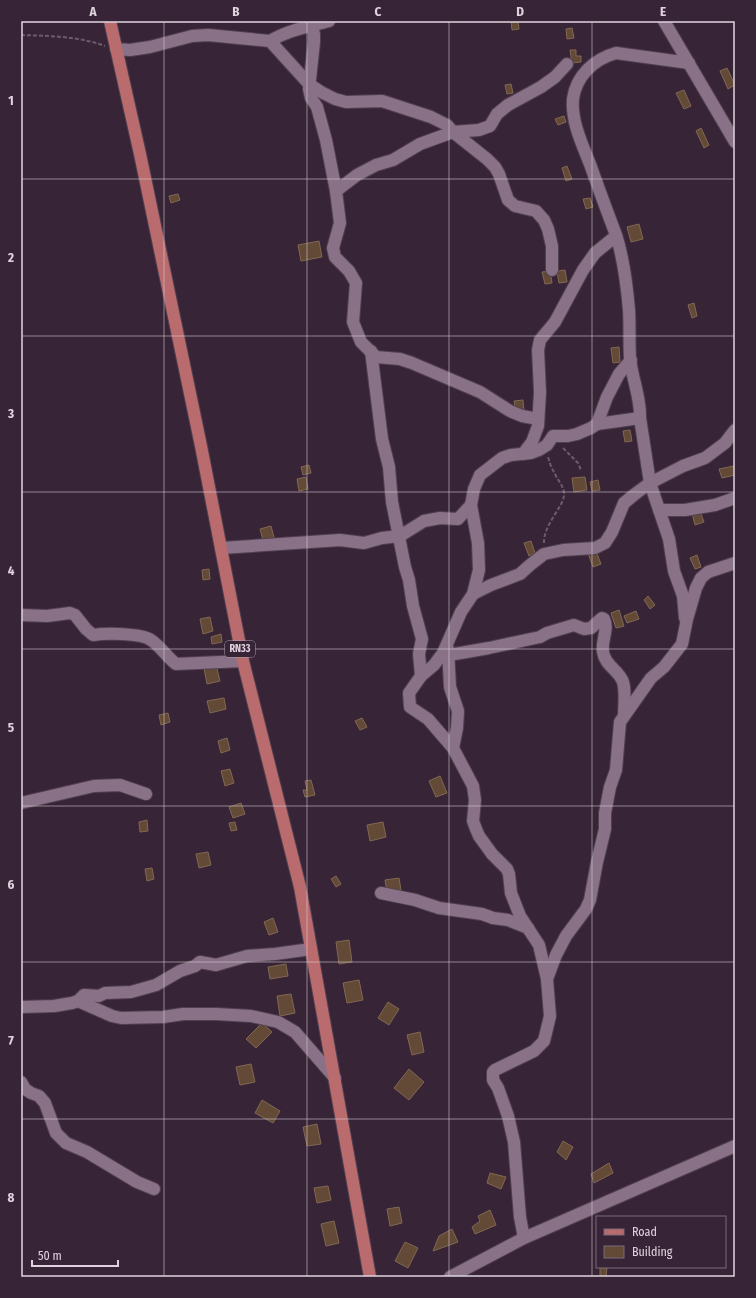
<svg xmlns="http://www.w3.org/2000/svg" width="756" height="1298" viewBox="0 0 756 1298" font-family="'Fira Sans Condensed',sans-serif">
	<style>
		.building { fill: #624a37; stroke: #816853 }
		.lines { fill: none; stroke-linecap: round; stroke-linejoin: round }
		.minor-casing { stroke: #514050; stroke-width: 14 }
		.major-casing { stroke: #514050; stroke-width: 14 }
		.path { stroke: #6d5b6c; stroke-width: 2; stroke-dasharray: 4 2; stroke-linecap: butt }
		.minor { stroke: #897187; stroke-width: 12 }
		.major { stroke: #b96b6e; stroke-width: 12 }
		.grid { fill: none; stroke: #e0d3df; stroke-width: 1; stroke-opacity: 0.55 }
		.labels { text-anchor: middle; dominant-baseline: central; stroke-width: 4; stroke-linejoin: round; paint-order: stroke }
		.shield { fill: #382437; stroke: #ae9ead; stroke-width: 1 }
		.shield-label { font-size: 10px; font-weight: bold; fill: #e0d3df }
		.neatline { fill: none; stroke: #e0d3df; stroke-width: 1.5 }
		.grid-label { font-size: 13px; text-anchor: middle; font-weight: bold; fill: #e0d3df }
	</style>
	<rect width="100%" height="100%" fill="#382437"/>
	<g class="building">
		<polygon points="511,21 518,21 519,29 512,30"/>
		<polygon points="572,28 574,38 567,39 566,29"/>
		<polygon points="570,50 576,50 576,56 581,56 581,62 572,63"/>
		<polygon points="727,68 735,85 728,89 720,71"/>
		<polygon points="511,84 513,93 507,94 505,85"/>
		<polygon points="684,90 691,106 684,109 676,93"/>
		<polygon points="564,116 566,122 558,125 555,119"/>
		<polygon points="701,128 709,145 704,148 696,131"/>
		<polygon points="567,166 572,179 566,181 562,168"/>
		<polygon points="178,194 180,200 171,203 169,196"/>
		<polygon points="590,198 593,207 586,209 583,199"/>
		<polygon points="639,224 643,239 631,242 627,227"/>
		<polygon points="319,241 322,257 301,261 298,245"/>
		<polygon points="565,270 567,282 559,283 557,271"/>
		<polygon points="550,271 552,283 545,284 542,272"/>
		<polygon points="694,303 697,316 692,318 688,305"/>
		<polygon points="619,347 620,362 613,363 611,348"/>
		<polygon points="523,400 524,411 516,412 514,401"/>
		<polygon points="630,430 632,441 625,442 623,431"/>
		<polygon points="309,465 311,473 303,475 301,467"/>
		<polygon points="734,466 735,475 722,478 719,469"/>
		<polygon points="306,477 308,489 299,491 297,479"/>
		<polygon points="585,477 587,490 574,492 572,478"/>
		<polygon points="598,480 600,490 592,491 590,482"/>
		<polygon points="700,511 704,522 695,525 692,513"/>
		<polygon points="271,526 275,541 264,544 260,529"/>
		<polygon points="531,541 535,553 529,556 524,543"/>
		<polygon points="596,551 601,564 593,567 588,553"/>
		<polygon points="697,555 701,567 695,569 690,558"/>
		<polygon points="209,569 210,579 203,580 202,570"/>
		<polygon points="648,596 655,605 650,609 644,600"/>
		<polygon points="619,610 624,626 616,628 611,613"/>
		<polygon points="636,611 639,619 627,623 624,616"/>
		<polygon points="210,617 213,631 203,634 200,619"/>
		<polygon points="221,634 222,642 212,644 211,637"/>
		<polygon points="216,665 220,681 207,684 204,668"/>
		<polygon points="224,698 226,709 210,713 207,701"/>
		<polygon points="168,713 170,722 161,725 159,715"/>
		<polygon points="362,718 367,727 360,730 355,721"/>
		<polygon points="227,738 230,750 221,753 218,741"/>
		<polygon points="230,769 234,783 225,786 221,771"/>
		<polygon points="440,776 447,793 436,797 429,781"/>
		<polygon points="311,780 315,795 305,797 303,790 307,790 305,781"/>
		<polygon points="241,803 245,814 233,818 229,807"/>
		<polygon points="147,820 148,831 140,832 139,822"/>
		<polygon points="235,822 237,830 231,831 229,823"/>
		<polygon points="383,822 386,837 370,841 367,825"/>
		<polygon points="208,852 211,865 199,868 196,854"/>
		<polygon points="152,868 154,879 147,881 145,869"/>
		<polygon points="336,876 341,884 336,887 331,879"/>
		<polygon points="399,878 401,890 387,892 385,880"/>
		<polygon points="273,918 278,932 269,935 264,922"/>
		<polygon points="349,940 352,962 339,964 336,942"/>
		<polygon points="286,964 288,976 270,979 268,967"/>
		<polygon points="359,980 363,1000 347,1003 343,983"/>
		<polygon points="291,994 295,1013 280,1016 277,996"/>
		<polygon points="388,1002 399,1009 389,1025 378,1018"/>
		<polygon points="262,1023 272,1032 256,1048 246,1039"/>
		<polygon points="420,1032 424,1052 412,1055 407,1035"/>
		<polygon points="251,1064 255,1082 240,1085 236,1067"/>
		<polygon points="409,1069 424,1082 409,1100 394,1088"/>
		<polygon points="262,1100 280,1111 273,1123 255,1113"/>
		<polygon points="317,1124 321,1144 307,1146 303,1127"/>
		<polygon points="563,1141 573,1147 566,1160 557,1152"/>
		<polygon points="609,1163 613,1173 594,1183 591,1174"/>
		<polygon points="490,1173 506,1177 501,1189 487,1183"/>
		<polygon points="328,1186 331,1200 317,1203 314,1188"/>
		<polygon points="399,1207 402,1223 390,1226 387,1209"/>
		<polygon points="490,1210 496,1225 475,1234 472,1227 480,1221 478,1216"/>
		<polygon points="334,1221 339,1243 326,1246 321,1224"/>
		<polygon points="452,1229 458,1242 433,1251 439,1236"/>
		<polygon points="405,1242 418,1248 408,1268 395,1261"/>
		<polygon points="600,1267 607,1267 606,1277 600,1277"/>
	</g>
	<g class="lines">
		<defs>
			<g id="minor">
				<polyline points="311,21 314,34 314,42 309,89 311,98 317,107 326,140 336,191 340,223 333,248 335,257 349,271 356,283 353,322 361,342 376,357 400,359 412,363 480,392 510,411 522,416 538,419"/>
				<polyline points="664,21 735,142"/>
				<path d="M270,41C288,30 308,27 329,21"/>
				<polyline points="116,49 130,50 150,47 192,36 208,35 270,41 309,84 321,92 335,99 346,102 382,101 431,117 447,125 453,132 487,159 495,167 499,174 508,200 515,206 536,211 544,220 548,229 552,246 552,270"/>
				<polyline points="336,191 357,175 376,165 393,160 420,144 453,132 479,130 490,126 497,114 508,105 541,87 555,77 567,64"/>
				<polyline points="371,351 382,439 389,467 392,502 405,567 409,580 413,606 422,639 419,654 421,676"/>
				<polyline points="597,424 607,397 619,374 631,360"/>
				<polyline points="523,454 532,442 538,426 540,392 538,350 540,340 555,322 583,270 595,253 616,236"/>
				<polyline points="659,510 685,510 715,505 735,498"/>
				<polyline points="221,548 340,540 364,543 382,538 400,536 424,521 440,518 458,519 471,505"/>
				<polyline points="473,594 491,585 520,574 530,565 544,554 563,550 595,548 605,543 612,532 624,503 635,494 650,483 683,466 705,458 725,443 735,430"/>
				<path d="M21,615L47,616L70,613L75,615L86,629L93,635C106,633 141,633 151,640C160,646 167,657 176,664L243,661"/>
				<path d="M685,618L683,596L674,571L669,539L650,483L640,418C641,398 632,379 630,358C629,342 630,326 629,310C627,287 623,256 616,235C607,211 598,187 590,164C582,144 571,121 573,99C576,76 594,59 616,53L689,63"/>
				<polyline points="448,649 450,687 458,711 457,728 453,748"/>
				<path d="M449,655L489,648L540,637L547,633L574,625L584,629L591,628L602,618L604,619C609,629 601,641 603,652C605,666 619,670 623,682C626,692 624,706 624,716"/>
				<polyline points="21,803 94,786 120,785 146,794"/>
				<polyline points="381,893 415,900 439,908 482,914 493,918 508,920 528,928"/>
				<polyline points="547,979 539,945 520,916 511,893 509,874 507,869 492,854 479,836 476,829 473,821 475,800 473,786 453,748 428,719 410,707 409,693 421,676 434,665 443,653 461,612 473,594 479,570 478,543 471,505 474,489 480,475 502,458 511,455 531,453 539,450 547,445 553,436 568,436 577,434 591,428 597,424 640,418"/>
				<polyline points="78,1001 112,1016 121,1018 163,1017 183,1014 216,1014 251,1016 278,1022 295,1032 335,1078"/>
				<polyline points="21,1007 54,1006 72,1003 78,1001 84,995 99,996 105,993 131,992 156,985 180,971 195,966 200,962 216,965 247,956 275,954 311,949"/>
				<polyline points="21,1082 25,1089 31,1093 39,1096 45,1103 56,1133 66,1143 87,1152 137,1182 154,1189"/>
				<polyline points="524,1238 520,1217 514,1142 508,1116 498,1088 493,1080 493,1072 495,1070 534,1051 544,1041 550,1016 547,979 556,955 566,936 586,909 590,900 597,862 605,829 605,813 610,787 616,770 620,722 651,678 664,667 682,644 687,619 696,588 701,578 708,572 735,563"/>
				<polyline points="450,1277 524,1238 735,1146"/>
			</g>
			<polyline id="major" points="110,21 140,154 201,446 243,661 300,887 370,1277"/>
		</defs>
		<use href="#minor" class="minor-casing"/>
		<use href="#major" class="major-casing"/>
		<g class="path">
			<path d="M21,35C49,36 78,36 105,46"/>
			<polyline points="563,448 578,463 581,470"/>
			<path d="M544,543C543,525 565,505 564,494C564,486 558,481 555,474C552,469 549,462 548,456"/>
		</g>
		<use href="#minor" class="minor"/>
		<use href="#major" class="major"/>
	</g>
	<path class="grid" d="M164,21V1277M307,21V1277M449,21V1277M592,21V1277M21,179H735M21,336H735M21,492H735M21,649H735M21,806H735M21,962H735M21,1119H735"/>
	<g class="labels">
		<rect class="shield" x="225" y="641" width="30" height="16" rx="3"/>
		<g class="shield-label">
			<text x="240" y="649">RN33</text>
		</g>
	</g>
	<rect width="756" height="1298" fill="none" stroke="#382437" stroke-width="44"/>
	<rect x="596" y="1216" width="130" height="52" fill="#382437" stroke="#7b6a7a"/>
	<rect x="604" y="1229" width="20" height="6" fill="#b96b6e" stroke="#7b6a7a"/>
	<text x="632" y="1236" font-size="12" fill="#e0d3df">Road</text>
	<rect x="604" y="1246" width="20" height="12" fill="#624a37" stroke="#7b6a7a"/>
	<text x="632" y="1256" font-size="12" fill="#e0d3df">Building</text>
	<path d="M32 1260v6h86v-6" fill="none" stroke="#e0d3df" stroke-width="2"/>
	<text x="38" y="1260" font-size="12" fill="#e0d3df" stroke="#382437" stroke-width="3" paint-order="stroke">50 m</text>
	<rect x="22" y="22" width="712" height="1254" class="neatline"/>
	<g class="grid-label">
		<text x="93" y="16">A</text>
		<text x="236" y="16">B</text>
		<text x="378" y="16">C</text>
		<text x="520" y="16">D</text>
		<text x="663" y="16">E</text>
		<text x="11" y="105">1</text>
		<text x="11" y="262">2</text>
		<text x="11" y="418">3</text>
		<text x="11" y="575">4</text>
		<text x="11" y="732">5</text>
		<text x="11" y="889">6</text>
		<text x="11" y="1045">7</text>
		<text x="11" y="1202">8</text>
	</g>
</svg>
